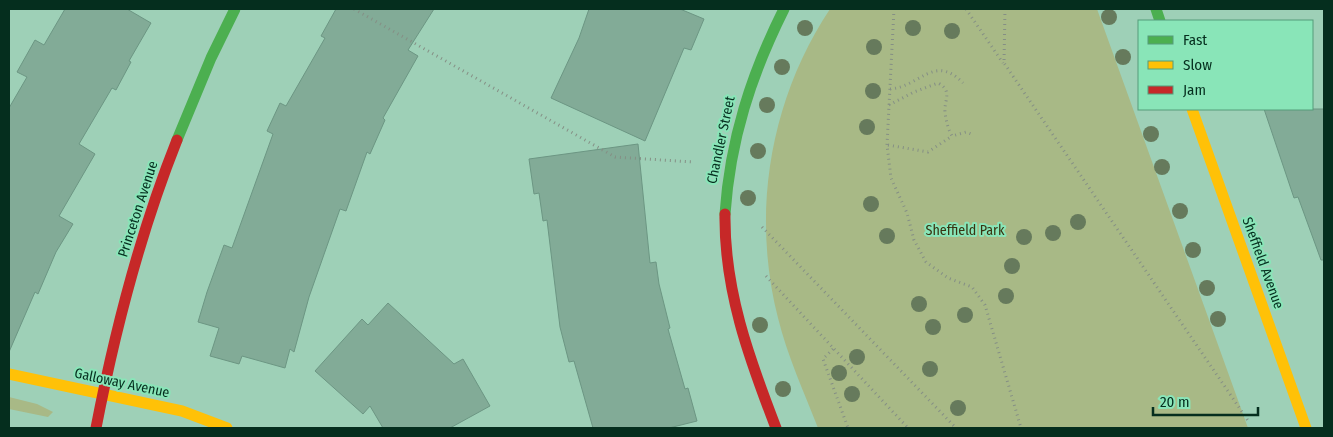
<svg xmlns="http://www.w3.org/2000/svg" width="1333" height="437" viewBox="0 0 1333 437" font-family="'Fira Sans Condensed',sans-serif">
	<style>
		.green { fill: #a8b986 }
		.building { fill: #82ab97; stroke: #6c9683 }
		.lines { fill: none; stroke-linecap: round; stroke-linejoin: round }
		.path { stroke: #858f85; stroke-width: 3; stroke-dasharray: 1 4; stroke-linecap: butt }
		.fast { stroke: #4caf50; stroke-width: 11 }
		.slow { stroke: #ffc107; stroke-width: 11 }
		.jam { stroke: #c62828; stroke-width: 11 }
		.tree { fill: #667a5c }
		.labels { text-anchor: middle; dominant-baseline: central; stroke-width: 4; stroke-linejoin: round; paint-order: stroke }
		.street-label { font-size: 14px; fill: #052e1e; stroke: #89e5b8 }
		.park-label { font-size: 14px; fill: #383311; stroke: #89e5b8 }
	</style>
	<rect width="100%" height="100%" fill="#9ed0b7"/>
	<g class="green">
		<path d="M830,9H1097L1248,428H818C804,392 787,355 778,318C751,213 770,99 830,9Z"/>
		<polygon points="9,397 37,404 53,412 48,417 9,409"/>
	</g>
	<g class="building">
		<polygon points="65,9 127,9 151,23 129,61 131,62 116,90 112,88 79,144 95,154 59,216 73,224 56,252 38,294 35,292 9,352 9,108 27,77 17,72 35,40 44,45"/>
		<polygon points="336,9 434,9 408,50 418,56 383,118 385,120 370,154 367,152 346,211 340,209 309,297 294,352 290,349 285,368 242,356 239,364 210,356 219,328 198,322 207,292 224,245 232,248 273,134 267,131 280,103 286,106 325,38 321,36"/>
		<polygon points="589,9 680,9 704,19 691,50 684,48 645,141 551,98 579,38"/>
		<polygon points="1264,109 1324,109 1324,260 1321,260 1298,197 1294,198"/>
		<polygon points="638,144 650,263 656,262 659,284 670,328 668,329 685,389 688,388 697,421 669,428 593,428 574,361 569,362 560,327 547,220 543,221 539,193 534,194 529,159"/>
		<polygon points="388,303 454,364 463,359 490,406 450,428 383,428 370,406 363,414 315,371 362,319 368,325"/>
	</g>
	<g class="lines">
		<g class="path">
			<polyline points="354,9 615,157 693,162"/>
			<polyline points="894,9 887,145 891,178 907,213 914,240 926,262 948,278 972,287 985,305 1021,428"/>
			<polyline points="966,9 1003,63"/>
			<polyline points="1005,9 1004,63 1249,422"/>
			<path d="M890,89C920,87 934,53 963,83"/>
			<path d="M889,105L914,92L938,83C953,91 944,100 945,112C946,121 948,129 952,136L966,132L974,135"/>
			<polyline points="888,145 928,152 952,136"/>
			<polyline points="762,227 956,428"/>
			<polyline points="766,276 908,428"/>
			<polyline points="833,349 823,359 848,428"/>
		</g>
		<g class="fast">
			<polyline points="1156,9 1160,21"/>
			<polyline points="177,140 211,58 235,9"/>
			<path d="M725,214C730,140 751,75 784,9"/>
		</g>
		<g class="slow">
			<polyline points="1192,109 1306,428"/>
			<polyline points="9,374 182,411 227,428"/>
		</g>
		<g class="jam">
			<path d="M725,214C724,290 749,358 776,428"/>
			<path d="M96,428C115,330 140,233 177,140"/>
		</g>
	</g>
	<g class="tree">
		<circle cx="1109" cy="17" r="8"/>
		<circle cx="805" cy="28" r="8"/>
		<circle cx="913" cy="28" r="8"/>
		<circle cx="952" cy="31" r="8"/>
		<circle cx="874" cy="47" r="8"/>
		<circle cx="1123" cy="57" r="8"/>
		<circle cx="782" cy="67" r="8"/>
		<circle cx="873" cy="91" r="8"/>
		<circle cx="767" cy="105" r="8"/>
		<circle cx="867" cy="127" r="8"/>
		<circle cx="1151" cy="134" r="8"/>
		<circle cx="758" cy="151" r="8"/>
		<circle cx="1162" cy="167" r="8"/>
		<circle cx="748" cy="198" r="8"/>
		<circle cx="871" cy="204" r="8"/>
		<circle cx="1180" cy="211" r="8"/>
		<circle cx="1078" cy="222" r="8"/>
		<circle cx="1053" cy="233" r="8"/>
		<circle cx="887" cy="236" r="8"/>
		<circle cx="1024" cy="237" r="8"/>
		<circle cx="1193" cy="250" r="8"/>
		<circle cx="1012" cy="266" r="8"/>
		<circle cx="1207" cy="288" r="8"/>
		<circle cx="1006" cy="296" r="8"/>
		<circle cx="919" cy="304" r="8"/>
		<circle cx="965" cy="315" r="8"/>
		<circle cx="1218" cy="319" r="8"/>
		<circle cx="760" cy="325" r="8"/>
		<circle cx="933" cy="327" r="8"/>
		<circle cx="857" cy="357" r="8"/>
		<circle cx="930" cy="369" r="8"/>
		<circle cx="839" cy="373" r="8"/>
		<circle cx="783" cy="389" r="8"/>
		<circle cx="852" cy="394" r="8"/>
		<circle cx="958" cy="408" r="8"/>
	</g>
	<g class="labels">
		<g class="street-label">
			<text transform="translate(721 140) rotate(-78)">Chandler Street</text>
			<text transform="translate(138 209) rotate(-72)">Princeton Avenue</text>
			<text transform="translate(1263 263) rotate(70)">Sheffield Avenue</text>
			<text transform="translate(122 383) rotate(12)">Galloway Avenue</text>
		</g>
		<g class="park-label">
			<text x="965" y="230">Sheffield Park</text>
		</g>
	</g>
	<rect width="1333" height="437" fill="none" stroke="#052e1e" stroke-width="20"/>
	<rect x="1138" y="20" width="175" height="90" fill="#89e5b8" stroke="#549c7a"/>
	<rect x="1148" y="36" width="25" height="8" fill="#4caf50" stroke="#549c7a"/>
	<text x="1183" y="45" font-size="15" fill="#052e1e">Fast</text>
	<rect x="1148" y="61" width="25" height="8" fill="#ffc107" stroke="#549c7a"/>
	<text x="1183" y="70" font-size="15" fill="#052e1e">Slow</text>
	<rect x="1148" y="86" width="25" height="8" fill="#c62828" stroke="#549c7a"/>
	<text x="1183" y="95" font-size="15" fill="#052e1e">Jam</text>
	<path d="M1153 407v8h105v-8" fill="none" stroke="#052e1e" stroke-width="2.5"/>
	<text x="1160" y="407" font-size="15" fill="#052e1e" stroke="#89e5b8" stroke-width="4" paint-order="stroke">20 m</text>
</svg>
